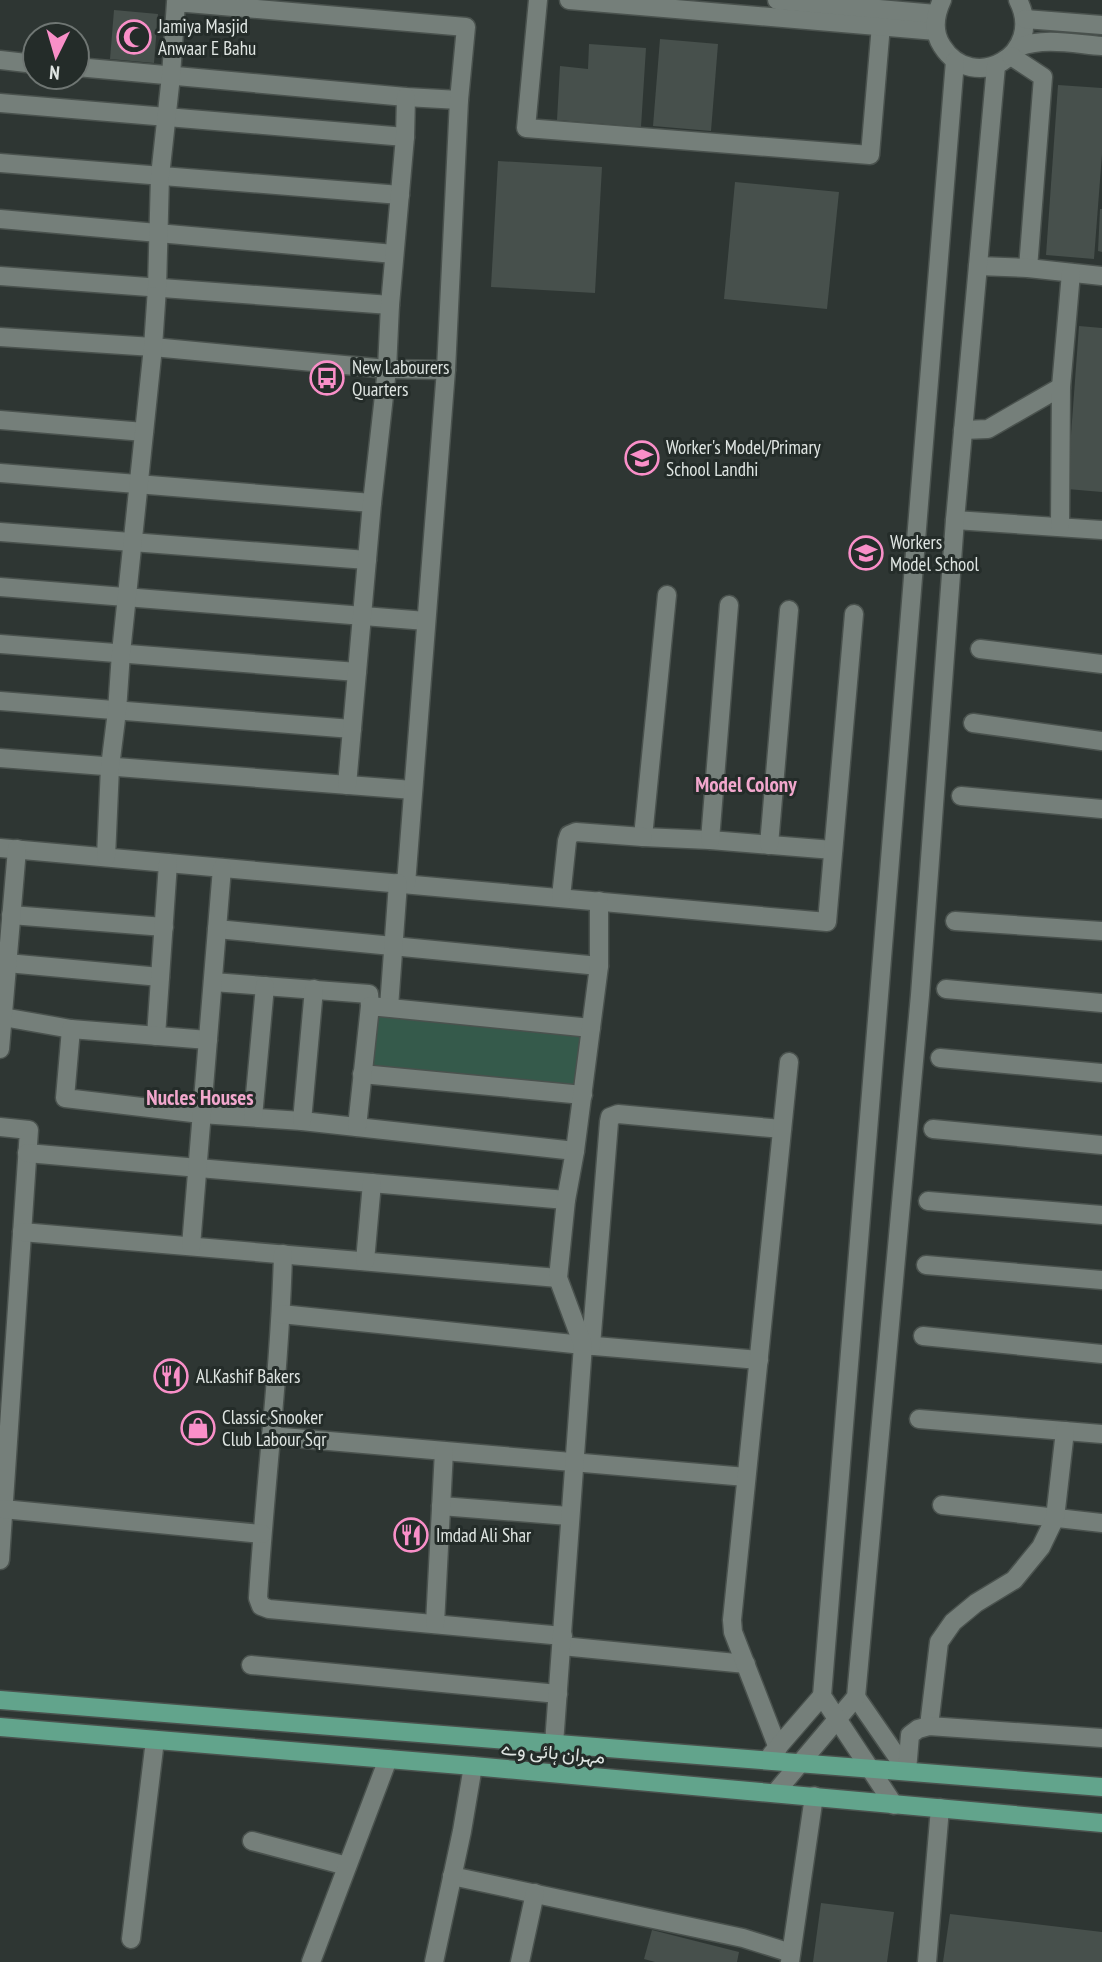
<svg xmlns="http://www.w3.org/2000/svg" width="1102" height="1962" viewBox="0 0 1102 1962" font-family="'PT Sans Narrow',Vazirmatn,sans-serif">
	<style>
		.green { fill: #355a4b }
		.building { fill: #47504c }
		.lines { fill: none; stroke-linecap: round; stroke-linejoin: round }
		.minor-casing { stroke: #4a524e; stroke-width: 21 }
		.major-casing { stroke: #4a524e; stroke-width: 21 }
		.minor { stroke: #757f7a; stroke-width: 18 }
		.major { stroke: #62a48c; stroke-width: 18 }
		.labels { text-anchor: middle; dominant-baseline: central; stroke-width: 6; stroke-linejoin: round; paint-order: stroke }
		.poi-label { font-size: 19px; fill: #dfe5e2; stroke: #242c29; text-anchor: start }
		.street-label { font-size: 19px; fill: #dfe5e2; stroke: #242c29 }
		.neighbourhood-label { font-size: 21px; font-weight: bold; fill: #f2a7cd; stroke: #242c29 }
	</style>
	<rect width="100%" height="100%" fill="#2e3633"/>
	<polygon class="green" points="372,1009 585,1033 579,1087 368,1070"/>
	<g class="building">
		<polygon points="114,10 158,14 154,63 110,59"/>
		<polygon points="660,39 718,44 711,131 653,126"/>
		<polygon points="589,44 646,48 641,127 557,120 560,66 588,69"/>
		<polygon points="1058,85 1102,88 1102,154 1094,259 1046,255"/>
		<polygon points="498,161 602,167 595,293 491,287"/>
		<polygon points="735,182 839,192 827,309 724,299"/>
		<polygon points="1100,209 1102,209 1102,252 1098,251"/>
		<polygon points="1079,326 1102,328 1102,492 1067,489"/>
		<polygon points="821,1903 894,1912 887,1962 813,1962"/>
		<polygon points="950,1914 1102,1932 1102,1962 943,1962"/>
		<polygon points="652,1930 739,1952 737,1962 655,1962 644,1959"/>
	</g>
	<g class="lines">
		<defs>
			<g id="minor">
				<polyline points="538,0 526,128 870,155 881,25"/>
				<polyline points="569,0 936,31"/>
				<polyline points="777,0 936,14"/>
				<path d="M942,0C935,15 932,31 942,46C973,95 1046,54 1018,0"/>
				<polyline points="1025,19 1102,25"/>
				<path d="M1019,47C1044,37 1075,44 1102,46"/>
				<polyline points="1011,56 1043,77 1028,268"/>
				<polyline points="0,60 35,64"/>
				<polyline points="77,67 406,97 459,100"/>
				<polyline points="0,103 405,137"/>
				<polyline points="0,163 400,195"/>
				<polyline points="0,219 394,254"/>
				<polyline points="978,266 1028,268 1102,276"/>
				<polyline points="0,276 390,305"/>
				<polyline points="0,337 153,347 387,369 446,370"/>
				<polyline points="0,420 144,432"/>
				<polyline points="963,430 988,429 1061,387"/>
				<polyline points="0,473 372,503"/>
				<polyline points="955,520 1102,530"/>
				<polyline points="1060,526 1061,387 1071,273"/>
				<polyline points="0,532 367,560"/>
				<polyline points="0,587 426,621"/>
				<polyline points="667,595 643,837 710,840 833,850"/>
				<polyline points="0,644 357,672"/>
				<polyline points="980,649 1102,664"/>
				<polyline points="0,701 352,729"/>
				<polyline points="973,723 1102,741"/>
				<polyline points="0,758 413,790"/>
				<polyline points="347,785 372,503 387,369 390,305 405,137 406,97"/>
				<polyline points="961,796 1102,809"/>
				<polyline points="710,840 729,605"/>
				<polyline points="769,845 789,610"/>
				<polyline points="0,848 827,922 854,614"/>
				<polyline points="106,857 110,767 117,711 121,653 153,347 157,288 160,176 171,76 176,2 466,27 459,100 446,370 406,884"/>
				<polyline points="561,897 567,841 569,835 576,832 643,837"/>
				<polyline points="11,915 164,927"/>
				<polyline points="955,921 1102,931"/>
				<polyline points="217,929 599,966"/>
				<polyline points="7,963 160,977"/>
				<polyline points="213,982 369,994 370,1006"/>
				<polyline points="946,989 1102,1003"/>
				<polyline points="389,1007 398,883"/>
				<polyline points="3,1017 71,1029"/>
				<polyline points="156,1036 168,863"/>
				<polyline points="208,1040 71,1029 65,1098 201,1114 302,1121 575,1151"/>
				<polyline points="0,1049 17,849"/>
				<polyline points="940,1058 1102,1073"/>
				<polyline points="362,1074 583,1095"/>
				<polyline points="253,1117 265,986"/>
				<polyline points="302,1121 314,989"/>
				<polyline points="0,1127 29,1130 0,1560"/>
				<polyline points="357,1127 370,1006 591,1028"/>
				<polyline points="933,1129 1102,1145"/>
				<polyline points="27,1153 566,1200"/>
				<polyline points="928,1201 1102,1215"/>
				<polyline points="22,1232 558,1278"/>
				<polyline points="191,1246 222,868"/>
				<path d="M283,1254C280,1369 265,1483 258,1598L261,1606L269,1609L563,1636"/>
				<polyline points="365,1261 372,1183"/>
				<polyline points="926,1265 1102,1280"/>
				<polyline points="281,1314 583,1345 759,1360"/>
				<polyline points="923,1336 1102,1354"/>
				<polyline points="591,1346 609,1122 610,1117 618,1114 782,1129"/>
				<polyline points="919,1419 1102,1434"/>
				<polyline points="271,1436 746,1477"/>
				<polyline points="942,1505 1102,1523"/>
				<polyline points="441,1506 569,1516"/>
				<polyline points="3,1509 262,1534"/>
				<polyline points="435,1624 444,1451"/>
				<polyline points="562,1646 746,1664"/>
				<polyline points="251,1665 558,1694"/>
				<polyline points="856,1697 907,1771"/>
				<polyline points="929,1726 939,1642 953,1622 976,1603 1014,1580 1041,1547 1055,1518 1065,1431"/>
				<polyline points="554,1744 583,1345 558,1278 566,1200 575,1151 599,966 599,901"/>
				<polyline points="778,1748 733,1632 732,1620 789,1062"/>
				<polyline points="771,1755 822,1696"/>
				<polyline points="907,1771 910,1735 918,1729 929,1726 1102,1738"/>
				<polyline points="775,1793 856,1697 920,995 955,520 996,66"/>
				<polyline points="894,1805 822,1696 955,61"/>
				<polyline points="252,1841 347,1866"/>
				<polyline points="452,1876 743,1938 791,1953"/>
				<polyline points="131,1939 155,1740"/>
				<polyline points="311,1962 388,1759"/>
				<polyline points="434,1962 462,1831 473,1766"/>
				<polyline points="520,1962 535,1893"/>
				<polyline points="790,1962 814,1796"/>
				<polyline points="927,1962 940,1808"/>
			</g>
			<g id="major">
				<polyline points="0,1700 1102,1787"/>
				<polyline points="0,1727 473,1766 1102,1823"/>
			</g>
		</defs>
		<use href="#minor" class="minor-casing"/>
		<use href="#major" class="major-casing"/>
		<use href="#minor" class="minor"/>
		<use href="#major" class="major"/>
	</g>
	<defs>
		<symbol id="mosque-ring" viewBox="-11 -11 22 22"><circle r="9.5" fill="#242c29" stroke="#f98fc8" stroke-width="1.5"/><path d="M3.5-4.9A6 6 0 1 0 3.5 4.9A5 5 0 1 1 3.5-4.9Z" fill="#f98fc8"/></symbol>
		<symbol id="bus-ring" viewBox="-11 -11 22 22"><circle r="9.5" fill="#242c29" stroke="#f98fc8" stroke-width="1.5"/><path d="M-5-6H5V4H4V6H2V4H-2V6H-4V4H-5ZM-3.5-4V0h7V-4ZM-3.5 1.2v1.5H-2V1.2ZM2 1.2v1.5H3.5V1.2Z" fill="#f98fc8"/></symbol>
		<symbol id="school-ring" viewBox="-11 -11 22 22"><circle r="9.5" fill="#242c29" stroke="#f98fc8" stroke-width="1.5"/><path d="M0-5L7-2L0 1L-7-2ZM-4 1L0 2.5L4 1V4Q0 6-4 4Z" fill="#f98fc8"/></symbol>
		<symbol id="restaurant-ring" viewBox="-11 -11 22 22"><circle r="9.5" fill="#242c29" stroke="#f98fc8" stroke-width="1.5"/><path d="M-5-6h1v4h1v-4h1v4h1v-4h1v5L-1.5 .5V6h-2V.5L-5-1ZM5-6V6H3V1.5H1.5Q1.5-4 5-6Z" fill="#f98fc8"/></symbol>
		<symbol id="shop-ring" viewBox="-11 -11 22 22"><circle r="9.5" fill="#242c29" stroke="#f98fc8" stroke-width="1.5"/><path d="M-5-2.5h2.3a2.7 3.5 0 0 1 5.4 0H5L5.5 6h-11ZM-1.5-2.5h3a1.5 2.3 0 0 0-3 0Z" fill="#f98fc8"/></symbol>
	</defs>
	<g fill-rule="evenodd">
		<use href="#mosque-ring" x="115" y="18" width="38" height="38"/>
		<use href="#bus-ring" x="308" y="359" width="38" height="38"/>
		<use href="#school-ring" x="623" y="439" width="38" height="38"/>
		<use href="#school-ring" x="847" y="534" width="38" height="38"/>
		<use href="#restaurant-ring" x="152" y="1357" width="38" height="38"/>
		<use href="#shop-ring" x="179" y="1409" width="38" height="38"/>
		<use href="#restaurant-ring" x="392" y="1516" width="38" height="38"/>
	</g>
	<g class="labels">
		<g class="poi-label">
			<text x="158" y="26">Jamiya Masjid<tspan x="158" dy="22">Anwaar E Bahu</tspan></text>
			<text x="352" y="367">New Labourers<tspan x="352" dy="22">Quarters</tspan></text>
			<text x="666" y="447">Worker's Model/Primary<tspan x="666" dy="22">School Landhi</tspan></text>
			<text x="890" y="542">Workers<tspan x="890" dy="22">Model School</tspan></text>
			<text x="196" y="1376">Al.Kashif Bakers</text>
			<text x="222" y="1417">Classic Snooker<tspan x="222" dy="22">Club Labour Sqr</tspan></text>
			<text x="436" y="1535">Imdad Ali Shar</text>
		</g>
		<g class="street-label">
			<text transform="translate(553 1752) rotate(5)">مہران ہائی وے</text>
		</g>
		<g class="neighbourhood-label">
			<text x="746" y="784">Model Colony</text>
			<text x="200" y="1097">Nucles Houses</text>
		</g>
	</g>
	<g transform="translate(56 56) rotate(185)"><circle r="33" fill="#242c29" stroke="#6f7673" stroke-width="2"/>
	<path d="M0-5L12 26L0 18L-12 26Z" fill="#f98fc8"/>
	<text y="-10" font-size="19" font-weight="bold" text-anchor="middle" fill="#dfe5e2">N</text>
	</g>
</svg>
